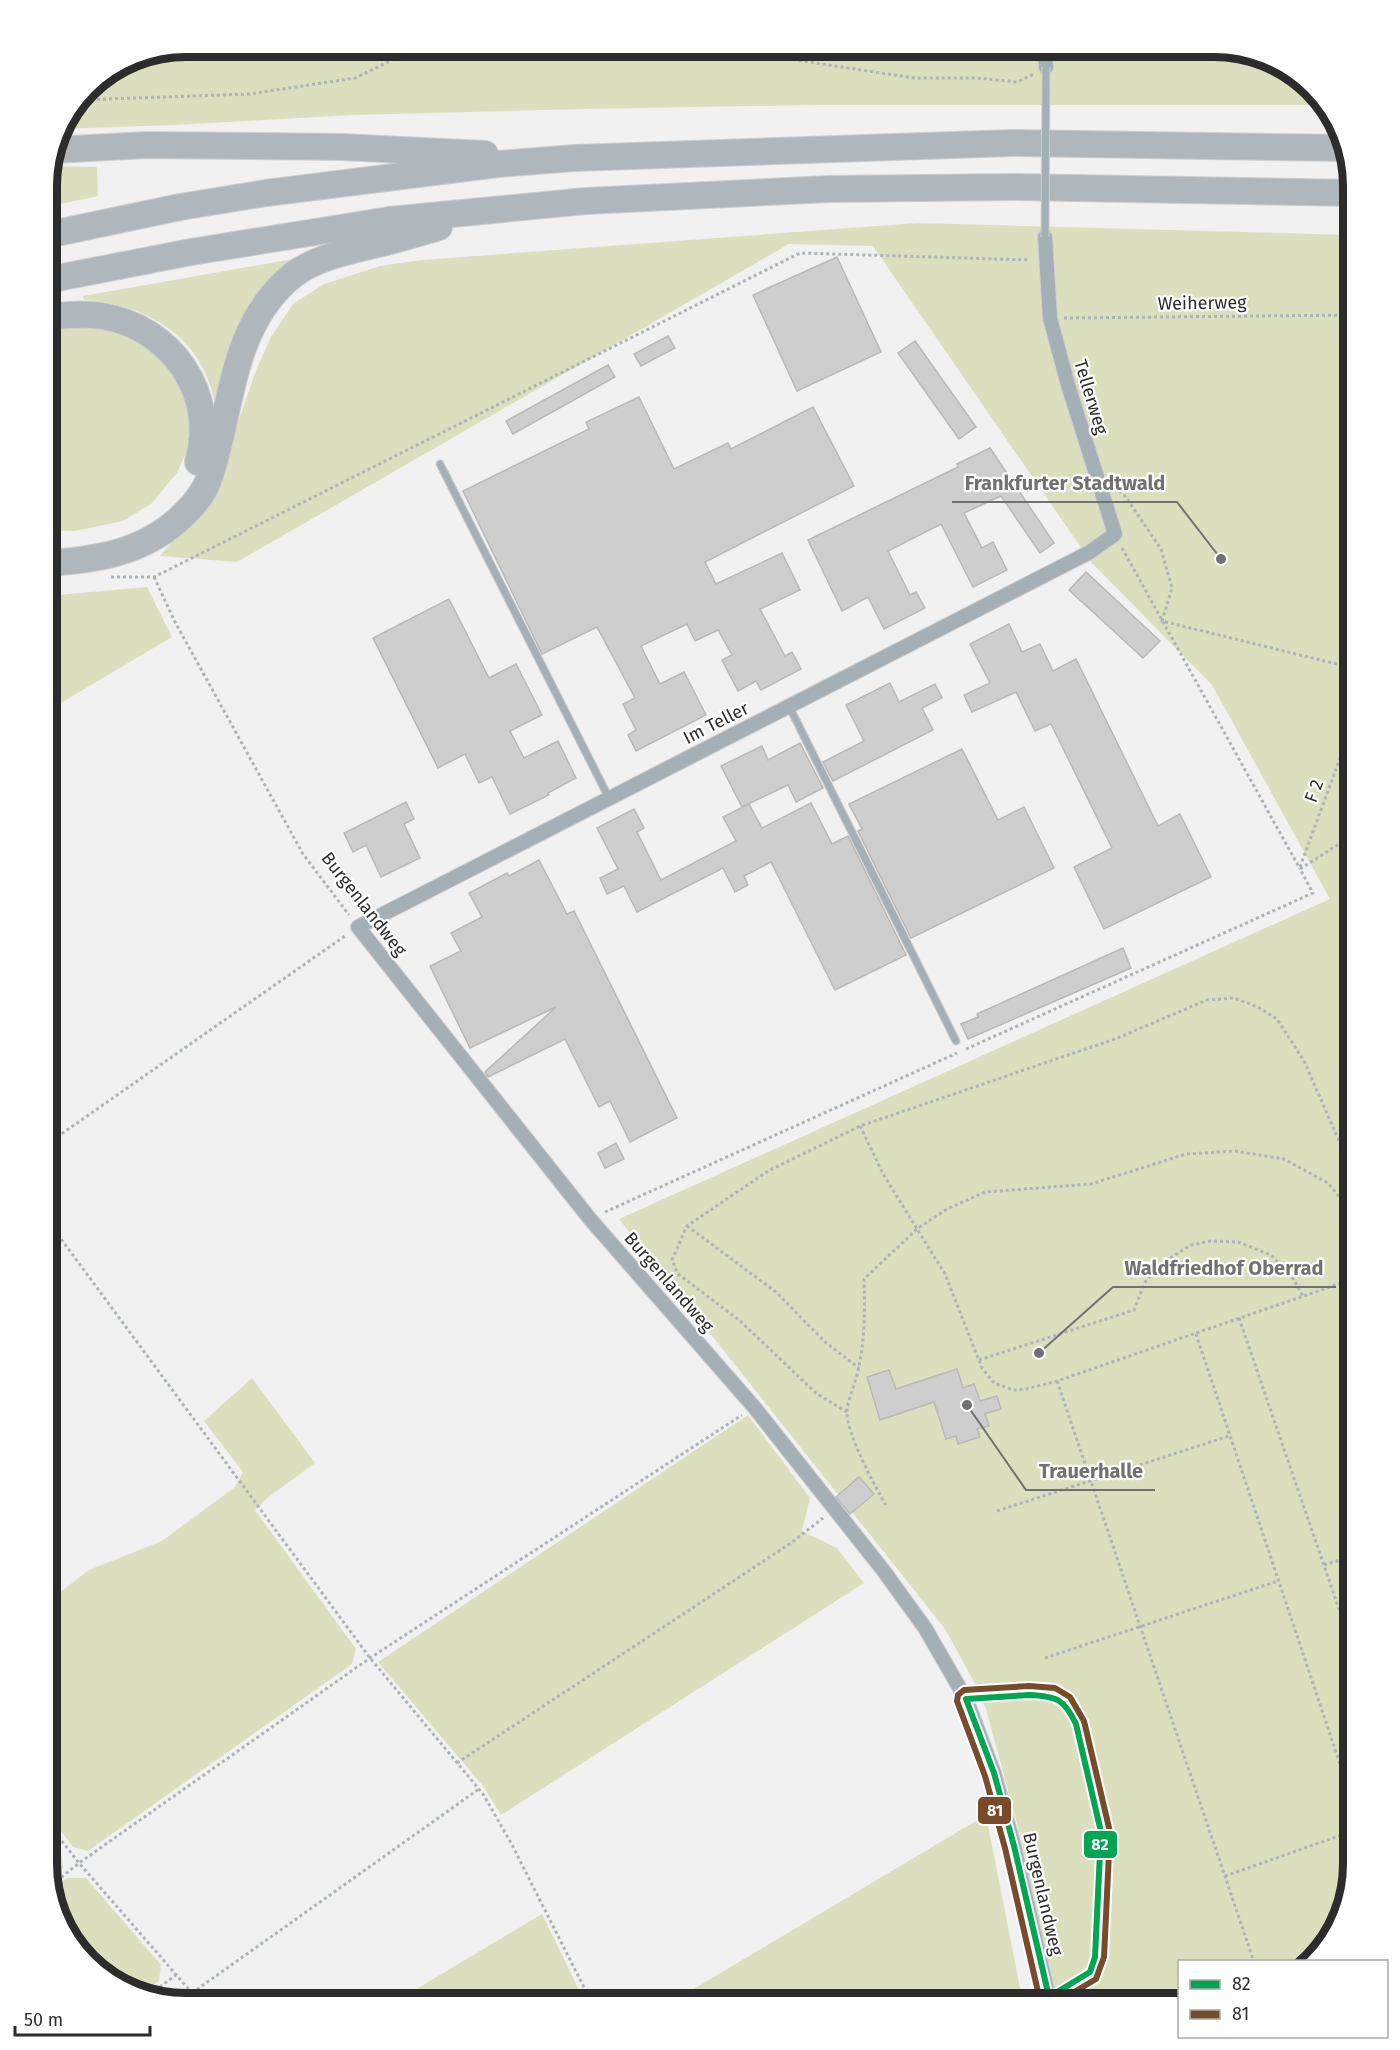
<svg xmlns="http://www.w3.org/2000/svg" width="1400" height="2050" viewBox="0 0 1400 2050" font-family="'Fira Sans',sans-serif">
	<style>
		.green { fill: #dcdfbd }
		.building { fill: #cecece; stroke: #b8b8b8; stroke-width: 1.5 }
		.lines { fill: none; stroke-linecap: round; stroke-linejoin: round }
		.lane-casing { stroke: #cececf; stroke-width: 9 }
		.street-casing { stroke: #cececf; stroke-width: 16 }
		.highway-casing { stroke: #cececf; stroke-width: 28 }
		.path { stroke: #acb3b7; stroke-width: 3; stroke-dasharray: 3 3; stroke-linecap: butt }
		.lane { stroke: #a4b0b6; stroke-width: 7 }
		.street { stroke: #a4b0b6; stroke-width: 14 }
		.highway { stroke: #afb7bc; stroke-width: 26 }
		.lane-bridge-casing { stroke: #cececf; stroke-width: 9; stroke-linecap: butt }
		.lane-bridge { stroke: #a4b0b6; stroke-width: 7 }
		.bus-1-casing { stroke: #fff; stroke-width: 10 }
		.bus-2-casing { stroke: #fff; stroke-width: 10 }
		.bus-1 { stroke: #00a651; stroke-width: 6 }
		.bus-2 { stroke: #7a4b2a; stroke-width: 6 }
		.labels { text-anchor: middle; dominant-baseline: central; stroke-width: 4.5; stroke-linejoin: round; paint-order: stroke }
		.street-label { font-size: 18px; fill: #2c2c2d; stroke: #fff }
		.rim { fill: none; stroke: #2c2c2d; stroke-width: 8 }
		.leader { fill: none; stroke: #717172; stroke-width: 2 }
		.callout-dot { fill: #717172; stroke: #fff; stroke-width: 2 }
		.callout-label { font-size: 20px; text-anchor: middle; font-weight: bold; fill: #717172; stroke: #fff; stroke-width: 4.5; stroke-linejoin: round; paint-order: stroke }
		.line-badge { stroke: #fff; stroke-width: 2 }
		.badge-label { font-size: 16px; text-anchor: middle; font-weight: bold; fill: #fff }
	</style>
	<rect width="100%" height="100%" fill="#f1f1f2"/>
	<g class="green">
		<polygon points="186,47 1223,47 1284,65 1323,105 814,105 584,109 352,115 174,125 60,129 87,87 133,57"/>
		<polygon points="49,166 97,167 98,196 47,207 47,177"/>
		<polygon points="917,223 1353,235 1353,1865 1335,1934 1307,1961 1180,1962 1179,2003 1057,2003 1021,1838 986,1709 978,1689 945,1629 619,1219 1330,899 1212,685 1091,562 873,246 789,244 237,562 160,556 213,493 257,368 271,337 293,304 324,284 380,266 422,260"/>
		<path d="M305,257L215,404C213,395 211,386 207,377C186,327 136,303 84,300L83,296Z"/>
		<polygon points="79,322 139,336 163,354 179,383 191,413 187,451 177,473 151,504 123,521 75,531 47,530 47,327"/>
		<polygon points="147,587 172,637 47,711 47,596"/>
		<polygon points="252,1378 315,1463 266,1499 255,1510 356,1649 352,1664 88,1851 73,1847 47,1813 47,1602 89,1570 162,1541 235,1487 243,1472 204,1421"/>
		<polygon points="748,1415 810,1498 802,1531 837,1548 864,1583 501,1815 483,1786 378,1662"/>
		<polygon points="986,1815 1023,2003 670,2003"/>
		<polygon points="47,1835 62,1856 63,1868 50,1878 47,1864"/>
		<polygon points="67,1878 86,1878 161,1965 159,1981 144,1992 109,1980 65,1934 53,1889"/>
		<polygon points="542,1914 580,1992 561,2003 393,2003"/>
	</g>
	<g class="building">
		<polygon points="837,257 881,352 797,391 753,295"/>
		<polygon points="668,336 675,348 641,366 634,354"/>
		<polygon points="915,341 976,427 959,439 898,353"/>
		<polygon points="608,365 615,377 513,434 506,421"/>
		<polygon points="639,397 674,469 728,443 731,449 813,407 854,486 705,562 716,584 782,553 800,590 760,609 785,656 792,652 801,669 761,690 756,681 738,691 722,660 732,655 718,630 695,641 687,624 641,646 660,684 684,672 706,715 636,751 628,735 636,730 623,704 635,698 597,627 542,654 463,491 589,429 586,422"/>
		<polygon points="990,448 1054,543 1040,553 1001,496 964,513 982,548 993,542 1007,570 973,587 941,524 888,551 910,595 916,592 925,608 884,629 868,597 842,611 808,540 958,467 957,464"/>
		<polygon points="1086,572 1160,641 1143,658 1069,590"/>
		<polygon points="449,599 489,678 516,664 542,715 510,731 524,758 558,741 576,778 548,793 549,795 510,814 492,777 479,783 465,754 438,768 373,638"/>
		<polygon points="1009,624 1022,652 1040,644 1053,671 1076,659 1158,826 1180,814 1211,877 1104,929 1074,867 1112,848 1051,724 1035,731 1016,692 972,712 964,695 990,683 970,644"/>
		<polygon points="890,683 899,702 935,684 942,698 922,708 933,730 833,781 823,762 864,741 846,705"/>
		<polygon points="800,743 823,788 796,802 788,785 742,807 721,766 762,746 768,760"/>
		<polygon points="962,749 998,820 1024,807 1054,868 911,938 858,831 862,829 849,804"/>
		<polygon points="406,802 414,819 404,824 420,858 381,877 366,845 353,852 344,833"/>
		<polygon points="811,803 832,844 848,836 906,955 835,990 771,862 744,876 748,885 735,892 723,868 637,912 624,886 607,894 600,878 618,869 597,828 634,809 644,828 637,832 661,880 736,841 723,817 749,804 762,828"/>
		<polygon points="539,860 567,914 574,911 677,1118 630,1142 610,1101 599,1107 565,1039 488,1077 485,1072 556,1007 470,1048 430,966 461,951 451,933 482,917 469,893 507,873 509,876"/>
		<polygon points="1123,948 1131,968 968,1039 961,1024 978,1017 977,1014"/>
		<polygon points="616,1143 624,1159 605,1168 598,1153"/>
		<polygon points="957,1369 963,1388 974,1384 980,1401 997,1396 1001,1409 985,1414 989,1426 977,1429 980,1437 958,1444 956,1436 946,1439 934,1402 880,1420 867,1377 889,1370 896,1389"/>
		<polygon points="859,1477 874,1494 850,1514 836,1497"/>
	</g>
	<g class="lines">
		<defs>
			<g id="lane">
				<polyline points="440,464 609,798"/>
				<polyline points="789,706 956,1041"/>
				<path d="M966,1699C986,1698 1046,1689 1060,1700C1068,1707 1072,1716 1076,1724L1101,1832L1095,1957L1090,1972L1048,1997"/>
			</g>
			<g id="street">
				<polyline points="1045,47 1046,67"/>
				<polyline points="1045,237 1050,318 1068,385 1115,534 1090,552 358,927 590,1219 754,1407 883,1570 925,1628 966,1699 994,1773 1014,1846 1050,2003"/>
			</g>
			<g id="highway">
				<polyline points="53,150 146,145 342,147 485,154"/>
				<polyline points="47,235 180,207 266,193 498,164 575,158 1012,143 1344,148"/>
				<polyline points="47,280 191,252 389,220 586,201 829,189 1015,187 1353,193"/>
				<path d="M47,317C65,315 84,313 102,316C171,327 218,394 198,462"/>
				<path d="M47,563C95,560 141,553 178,520C190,509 202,497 208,481C223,440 227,395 241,354C251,324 268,295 293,275C317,257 349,251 378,244C399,239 419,233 439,227"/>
			</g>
		</defs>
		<use href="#lane" class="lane-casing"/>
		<use href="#street" class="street-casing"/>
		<use href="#highway" class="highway-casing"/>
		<g class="path">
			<polyline points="628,47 661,47"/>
			<polyline points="710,47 914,78 976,78 1017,82 1034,74"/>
			<polyline points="79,100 249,94 355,78 419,47"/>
			<polyline points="1064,318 1353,315"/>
			<polyline points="1119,491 1125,496 1161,549 1172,588 1162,621 1353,668"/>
			<polyline points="1122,548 1300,869"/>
			<polyline points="111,577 154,577 800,253 1030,260"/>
			<polyline points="154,577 175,622 303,854 349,915"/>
			<polyline points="1300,867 1353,723"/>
			<polyline points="966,1049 1313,893 1300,869 1353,835"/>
			<polyline points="860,1126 883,1174 945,1274 982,1368 994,1383 1013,1390 1026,1389 1057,1381 1353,1279"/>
			<polyline points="47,1144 345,936"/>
			<polyline points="605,1212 957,1053"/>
			<polyline points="47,1220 370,1658 483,1794 511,1843 592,2003"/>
			<polyline points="687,1226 776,1292 825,1342 859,1368"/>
			<polyline points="1239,1318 1353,1650"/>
			<polyline points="1196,1334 1353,1803"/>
			<polyline points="979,1360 1134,1310 1145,1282 1162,1263 1191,1245 1211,1241 1238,1242 1271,1255 1292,1277 1303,1296"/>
			<polyline points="1057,1381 1254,1962"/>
			<polyline points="847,1412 817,1394 739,1320 678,1274 672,1260 687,1226 768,1171 860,1126 1115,1039 1207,1000 1234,998 1258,1007 1277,1019 1304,1061 1343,1150 1353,1196"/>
			<path d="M886,1505C874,1485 846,1433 847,1411C848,1398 857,1380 859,1366C865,1337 865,1309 864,1279L918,1228L947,1209L985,1192L1091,1184L1186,1154L1235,1151L1284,1159L1328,1183L1353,1214"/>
			<polyline points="997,1511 1229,1436"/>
			<polyline points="1324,1565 1353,1556"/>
			<polyline points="1045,1658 1278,1581"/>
			<polyline points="457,1763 791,1543 823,1518"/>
			<polyline points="47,1822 79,1863 192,1993 197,2003"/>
			<polyline points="1225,1876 1353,1831"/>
			<polyline points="52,1885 79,1863 370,1658 742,1415"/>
			<polyline points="1092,1983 1097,2003"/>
			<polyline points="192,1993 479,1789"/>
			<polyline points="150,1994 176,1975"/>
		</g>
		<use href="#lane" class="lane"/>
		<use href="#street" class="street"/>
		<use href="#highway" class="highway"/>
		<defs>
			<polyline id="lane-bridge" points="1045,237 1046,67"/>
		</defs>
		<use href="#lane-bridge" class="lane-bridge-casing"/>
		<use href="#lane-bridge" class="lane-bridge"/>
		<defs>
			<path id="bus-1" d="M1029,1695C1057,1696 1064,1699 1076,1724L1101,1832L1095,1957L1090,1972L1049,1997L1014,1846L994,1773L966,1699Z"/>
			<polyline id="bus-2" points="1039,1996 1005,1848 985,1776 957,1701 958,1695 964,1690 1029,1686 1055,1688 1070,1697 1084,1721 1110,1832 1104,1957 1096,1979 1059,2001"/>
		</defs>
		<use href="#bus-1" class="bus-1-casing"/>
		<use href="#bus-2" class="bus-2-casing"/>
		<use href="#bus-1" class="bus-1"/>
		<use href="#bus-2" class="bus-2"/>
	</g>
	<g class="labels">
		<g class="street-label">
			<text transform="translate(1202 303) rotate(-1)">Weiherweg</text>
			<text transform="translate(1091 397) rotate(73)">Tellerweg</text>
			<text transform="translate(716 723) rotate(-27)">Im Teller</text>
			<text transform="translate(1314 791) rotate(-70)">F 2</text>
			<text transform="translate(364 904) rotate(52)">Burgenlandweg</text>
			<text transform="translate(669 1282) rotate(49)">Burgenlandweg</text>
			<text transform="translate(1043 1894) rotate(77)">Burgenlandweg</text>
		</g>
	</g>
	<path d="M0 0H1400V2050H0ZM186 57H1214A129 129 0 0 1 1343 186V1864A129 129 0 0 1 1214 1993H186A129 129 0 0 1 57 1864V186A129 129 0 0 1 186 57Z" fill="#fff" fill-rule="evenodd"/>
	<path class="rim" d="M186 57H1214A129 129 0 0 1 1343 186V1864A129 129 0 0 1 1214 1993H186A129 129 0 0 1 57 1864V186A129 129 0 0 1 186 57Z"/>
	<path class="leader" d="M1221 559L1177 502H952M1039 1353L1113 1287H1336M967 1405L1026 1490H1155"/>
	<g class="callout-dot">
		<circle cx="1221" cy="559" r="6"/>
		<circle cx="1039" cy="1353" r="6"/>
		<circle cx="967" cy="1405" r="6"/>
	</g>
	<g class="callout-label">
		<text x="1065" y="490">Frankfurter Stadtwald</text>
		<text x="1224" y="1275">Waldfriedhof Oberrad</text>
		<text x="1091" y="1478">Trauerhalle</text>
	</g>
	<g class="line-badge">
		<rect x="977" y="1796" width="35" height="29" rx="6" fill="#7a4b2a"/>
		<rect x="1083" y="1830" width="35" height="29" rx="6" fill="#00a651"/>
	</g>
	<g class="badge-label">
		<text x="995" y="1816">81</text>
		<text x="1100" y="1850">82</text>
	</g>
	<rect x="1178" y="1960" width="210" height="78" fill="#ffffff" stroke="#ababab" stroke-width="1.5"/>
	<rect x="1190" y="1980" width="30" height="9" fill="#00a651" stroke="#ababab" stroke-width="1.5"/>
	<text x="1232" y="1990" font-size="18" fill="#2c2c2d">82</text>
	<rect x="1190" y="2010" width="30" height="9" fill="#7a4b2a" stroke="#ababab" stroke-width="1.5"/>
	<text x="1232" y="2020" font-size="18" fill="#2c2c2d">81</text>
	<path d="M15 2026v9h135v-9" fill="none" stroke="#2c2c2d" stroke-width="3"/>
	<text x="24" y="2026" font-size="18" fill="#2c2c2d" stroke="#ffffff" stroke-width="4.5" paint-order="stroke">50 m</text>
</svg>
